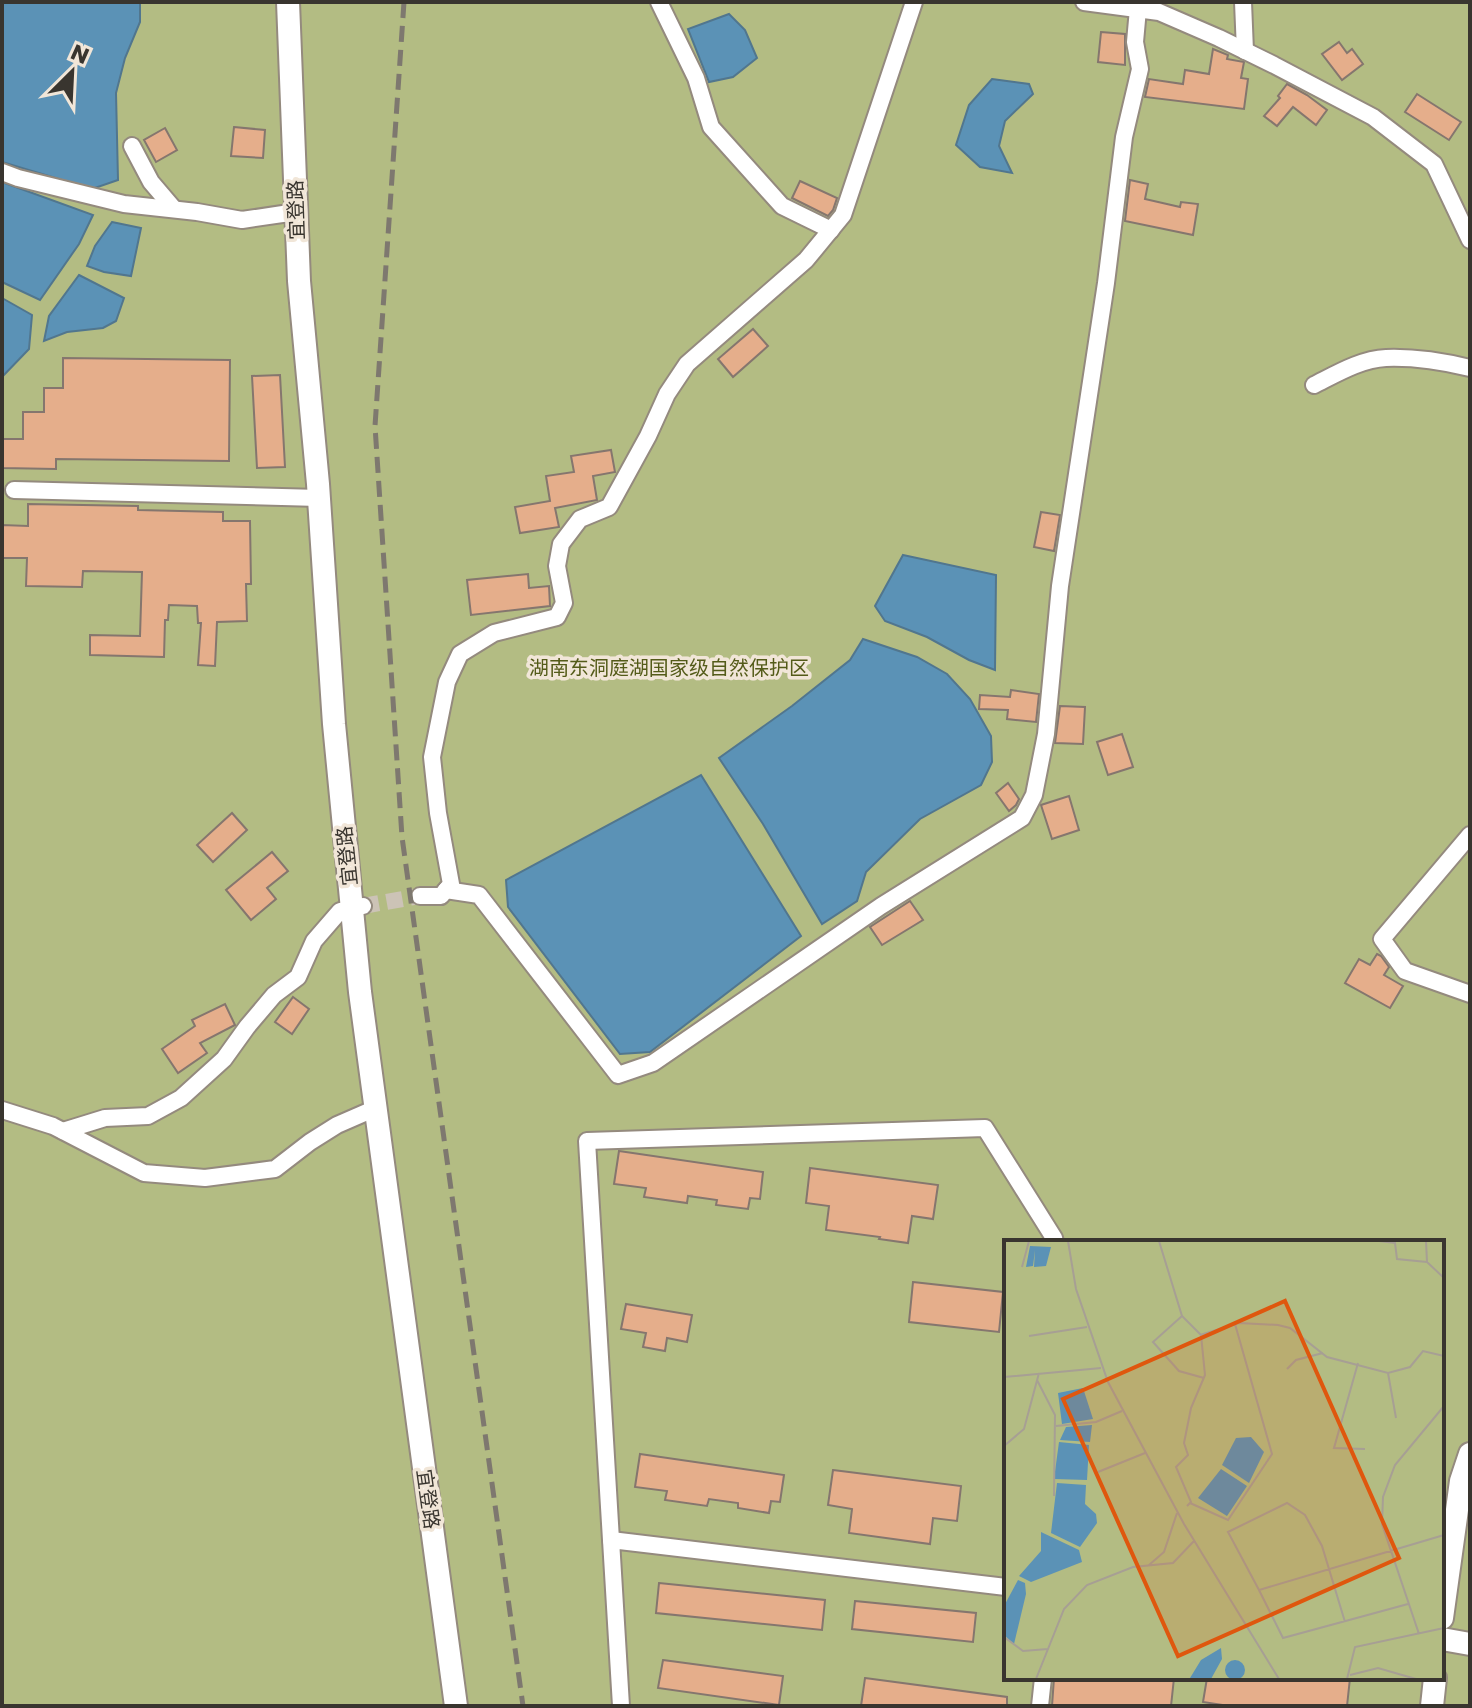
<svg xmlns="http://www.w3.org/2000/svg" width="1472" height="1708" viewBox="0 0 1472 1708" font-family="Poppins,'Noto Sans SC',sans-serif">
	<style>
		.green { fill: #b3bc83; fill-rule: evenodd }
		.water { fill: #5b92b6; stroke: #51768e; stroke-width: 2 }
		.building { fill: #e5ae8b; stroke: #85766e; stroke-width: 2 }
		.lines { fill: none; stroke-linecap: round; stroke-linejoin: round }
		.street-tunnel { stroke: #ccc3b6; stroke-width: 16; stroke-dasharray: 16 8; stroke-linecap: butt }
		.street-casing { stroke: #948a7e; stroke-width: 20 }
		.secondary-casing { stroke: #948a7e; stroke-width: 26 }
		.street { stroke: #fff; stroke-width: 16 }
		.secondary { stroke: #fff; stroke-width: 22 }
		.rail { stroke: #7e786f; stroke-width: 5; stroke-dasharray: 16 8; stroke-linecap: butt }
		.labels { text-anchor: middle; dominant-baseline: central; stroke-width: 7; stroke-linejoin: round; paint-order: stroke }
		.street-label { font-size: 20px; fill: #39352f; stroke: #f1e6d8 }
		.park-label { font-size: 20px; fill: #545b19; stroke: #f1e6d8 }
		.inset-road { fill: none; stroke: #a79f94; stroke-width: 2 }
		.view { fill: #df570e; fill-opacity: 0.15; stroke: #df570e; stroke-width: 4 }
		.inset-edge { fill: none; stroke: #39352f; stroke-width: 4 }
	</style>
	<rect width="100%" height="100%" fill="#f1e6d8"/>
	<path class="green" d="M2,2H1470V1706H2ZM1006,1242H1442V1678H1006Z"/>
	<g class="water">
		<polygon points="2,2 140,2 140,22 125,58 116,93 118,180 92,189 2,162"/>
		<polygon points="729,14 745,30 757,58 733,77 709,82 688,29"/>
		<polygon points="992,79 1029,84 1033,94 1005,121 999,146 1012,173 980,167 956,145 969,105"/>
		<polygon points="2,182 93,215 79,244 40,300 2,282"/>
		<polygon points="112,222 141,228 131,276 104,272 87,266 95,246"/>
		<polygon points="79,275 124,298 116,321 103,328 67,332 44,341 49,316"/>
		<polygon points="2,298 32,315 29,349 2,377"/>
		<polygon points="903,555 996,575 995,670 969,660 927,637 885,621 875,606"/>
		<polygon points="863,639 917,657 947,674 970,699 991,736 992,762 981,785 920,819 866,872 857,901 822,924 763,824 719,758 792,706 850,660"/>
		<polygon points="701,775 801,936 650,1052 620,1054 508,907 506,880"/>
	</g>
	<g class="building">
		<polygon points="1101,32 1125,34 1125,65 1098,62"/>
		<polygon points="1339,42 1347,53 1352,49 1363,64 1342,80 1322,54"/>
		<polygon points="1213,49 1228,55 1227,59 1244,62 1241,78 1248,79 1244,109 1145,97 1149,79 1183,84 1185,70 1209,74"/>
		<polygon points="1287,84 1307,95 1327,110 1316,125 1293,107 1277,126 1264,116 1280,98 1278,96"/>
		<polygon points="1417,94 1461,122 1449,140 1405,112"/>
		<polygon points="234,127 265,130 263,158 231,156"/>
		<polygon points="165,128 177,150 156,162 144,140"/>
		<polygon points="1130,180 1148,184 1145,199 1180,207 1181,202 1198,204 1193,235 1125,221"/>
		<polygon points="800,181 837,198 833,210 828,216 792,198"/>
		<polygon points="753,329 768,346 733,377 718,359"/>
		<polygon points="63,358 230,360 229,461 56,459 56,469 2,468 2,439 23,439 23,412 44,412 44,388 63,388"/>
		<polygon points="280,375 285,467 257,468 252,376"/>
		<polygon points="611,450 615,472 593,476 597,500 555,508 559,527 520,533 515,507 550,501 546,476 574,472 571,456"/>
		<polygon points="28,504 138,506 138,510 223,512 223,521 250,521 251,584 246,584 247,621 217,622 215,666 198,665 201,623 198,623 197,606 169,605 168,620 165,620 164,657 90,655 90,635 140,636 142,572 83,571 82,587 26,586 27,558 2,558 2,525 28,526"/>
		<polygon points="1041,512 1060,515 1054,551 1034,547"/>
		<polygon points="528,574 529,588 549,586 550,606 471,615 467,580"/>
		<polygon points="1011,690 1039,694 1036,722 1007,719 1008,710 979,709 980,695 1010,697"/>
		<polygon points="1060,706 1085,707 1083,744 1055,743"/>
		<polygon points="1122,734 1133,767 1108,775 1097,742"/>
		<polygon points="1008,783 1019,799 1016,805 1009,811 996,793"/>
		<polygon points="1069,796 1079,830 1052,839 1041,805"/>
		<polygon points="232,813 247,830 213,862 197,845"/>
		<polygon points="272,852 288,871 267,888 276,899 251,920 226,890"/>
		<polygon points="910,901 923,920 882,945 870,927"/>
		<polygon points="1377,954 1381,956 1389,967 1384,975 1403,986 1390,1008 1345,983 1359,959 1370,965"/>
		<polygon points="293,997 309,1009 292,1034 275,1022"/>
		<polygon points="225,1004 235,1025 200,1043 207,1053 178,1073 162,1049 195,1026 192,1020"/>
		<polygon points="619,1151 763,1172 760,1199 750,1198 748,1209 716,1205 717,1200 688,1196 687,1203 644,1197 646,1188 614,1184"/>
		<polygon points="810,1168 938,1185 933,1219 912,1216 908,1243 879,1239 880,1237 826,1230 829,1206 806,1203"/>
		<polygon points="913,1282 1003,1292 999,1332 909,1322"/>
		<polygon points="626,1304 692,1315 687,1342 667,1338 665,1351 643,1347 646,1333 621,1329"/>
		<polygon points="640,1454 784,1475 780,1502 771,1501 769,1513 738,1508 738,1503 709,1499 707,1506 665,1500 667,1491 635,1487"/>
		<polygon points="833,1470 961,1486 957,1521 933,1518 930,1544 849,1533 852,1509 828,1505"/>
		<polygon points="659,1583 825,1600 822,1630 656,1613"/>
		<polygon points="855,1601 976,1613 973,1642 852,1629"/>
		<polygon points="663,1660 783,1676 779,1705 658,1688"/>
		<polygon points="865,1678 1007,1697 1007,1706 861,1706"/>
		<polygon points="1054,1678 1174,1678 1171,1706 1052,1706"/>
		<polygon points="1207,1678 1350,1678 1347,1706 1229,1706 1203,1702"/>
	</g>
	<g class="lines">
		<polyline class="street-tunnel" points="363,906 420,896"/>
		<defs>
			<g id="street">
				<polyline points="659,2 696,78 711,127 782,206 831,230"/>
				<polyline points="1084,2 1159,12 1219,38 1274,65 1373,117 1434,164 1470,240"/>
				<polyline points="1243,2 1245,51"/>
				<polyline points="132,146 151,182 174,209"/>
				<polyline points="2,172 18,178 124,204 197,212 242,220 296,212"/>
				<path d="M1314,385C1336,374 1361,359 1386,358C1413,357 1445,362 1470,368"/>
				<polyline points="14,490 319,498"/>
				<polyline points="1470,835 1382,939 1405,971 1470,994"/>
				<polyline points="446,890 479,895 618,1075 653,1063 881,906 1022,818 1034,795 1046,734 1060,586 1106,283 1124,137 1140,69 1135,42 1138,9"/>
				<polyline points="420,896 441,896 451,884 438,813 432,757 447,682 460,654 494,633 557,617 564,603 557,566 561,544 580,519 609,507 648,436 667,394 687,364 806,260 843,215 914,2"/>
				<polyline points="2,1110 53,1126 144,1173 205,1178 275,1169 310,1142 337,1125 376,1108"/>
				<polyline points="63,1131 105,1118 148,1116 181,1098 224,1059 247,1027 274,995 298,977 314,941 340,911 363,906"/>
				<polyline points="611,1540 587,1141 985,1128 1054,1238 1055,1242"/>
				<polyline points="621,1706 611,1540 1006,1587"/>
				<polyline points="1040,1706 1043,1678"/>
			</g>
			<g id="secondary">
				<polyline points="288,2 299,281 318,484 334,724 360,992 456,1706"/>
				<polyline points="1442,1618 1461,1481 1470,1454"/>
				<polyline points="1442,1639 1470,1644"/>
				<polyline points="1432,1706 1435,1678"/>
			</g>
		</defs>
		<use href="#street" class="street-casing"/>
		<use href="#secondary" class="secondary-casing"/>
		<use href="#street" class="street"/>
		<use href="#secondary" class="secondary"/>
		<polyline class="rail" points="404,2 375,426 402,837 523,1706"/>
	</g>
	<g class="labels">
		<g class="street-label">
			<text transform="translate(296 210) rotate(-92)">宜登路</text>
			<text transform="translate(347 856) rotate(-96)">宜登路</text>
			<text transform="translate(428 1499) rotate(82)">宜登路</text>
		</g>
		<g class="park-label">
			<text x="669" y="668">湖南东洞庭湖国家级自然保护区</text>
		</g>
	</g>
	<g transform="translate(1004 1240)">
		<rect width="440" height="440" fill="#f1e6d8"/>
		<path d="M0,1H440V439H0Z" fill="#b3bc83"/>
		<path d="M26,6L47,7L42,26L30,27L31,10L29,26L22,27ZM79,148L89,179L58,184L54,153ZM88,185L86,202L56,200L62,187ZM247,197L260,212L245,243L218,225L232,198ZM55,202L85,205L83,240L50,239ZM217,229L243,246L223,276L194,258ZM53,243L82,245L81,264L92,274L93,283L76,307L47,293ZM37,292L75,310L78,322L27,342L15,336L37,311ZM14,340L21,343L22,354L10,404L0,395V366ZM217,408L218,419L207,439L186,438L197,420ZM221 430a10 10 0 1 1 20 0a10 10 0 1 1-20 0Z" fill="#5b92b6"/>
		<path class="inset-road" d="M64,1L72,49L104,142L180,284L275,439M155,1L178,76L197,95L201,135L187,168L180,203L184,215L172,227L187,262L183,266M375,1L391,3L393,19L423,22M422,1L423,22L440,38M18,27L25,1M178,76L149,102L175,131L200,138M196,95L235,83L274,85L286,88L323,117L384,133L406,127L419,111L440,116M25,96L83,87M354,123L330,208L361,209M283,129L292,120L319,113M384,133L392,178M0,137L97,128M33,140L51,175L50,256M52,186L92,182L118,171M0,206L20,189L35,133M94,232L141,213M186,263L224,280L268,214L231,84M145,325L160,312L173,273M255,350L224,292L283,263L301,275L318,306L341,382M404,364L279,398L255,350L440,295M415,394L378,284L379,257L391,225L440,166M0,397L19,411L44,409M346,435L374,428L412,439M32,439L60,369L83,345L129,327L169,323L190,301M343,439L351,407L440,388"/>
		<path class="view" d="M281,61L395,318L174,416L59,159Z"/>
		<rect width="440" height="440" class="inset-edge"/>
	</g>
	<rect width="1472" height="1708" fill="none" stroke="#39352f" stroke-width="8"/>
	<g transform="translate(72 72) rotate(24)" stroke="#f1e6d8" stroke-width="6" paint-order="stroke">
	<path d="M0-6L14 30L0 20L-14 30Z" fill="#39352f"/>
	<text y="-12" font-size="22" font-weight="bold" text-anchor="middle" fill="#39352f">N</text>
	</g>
</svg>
